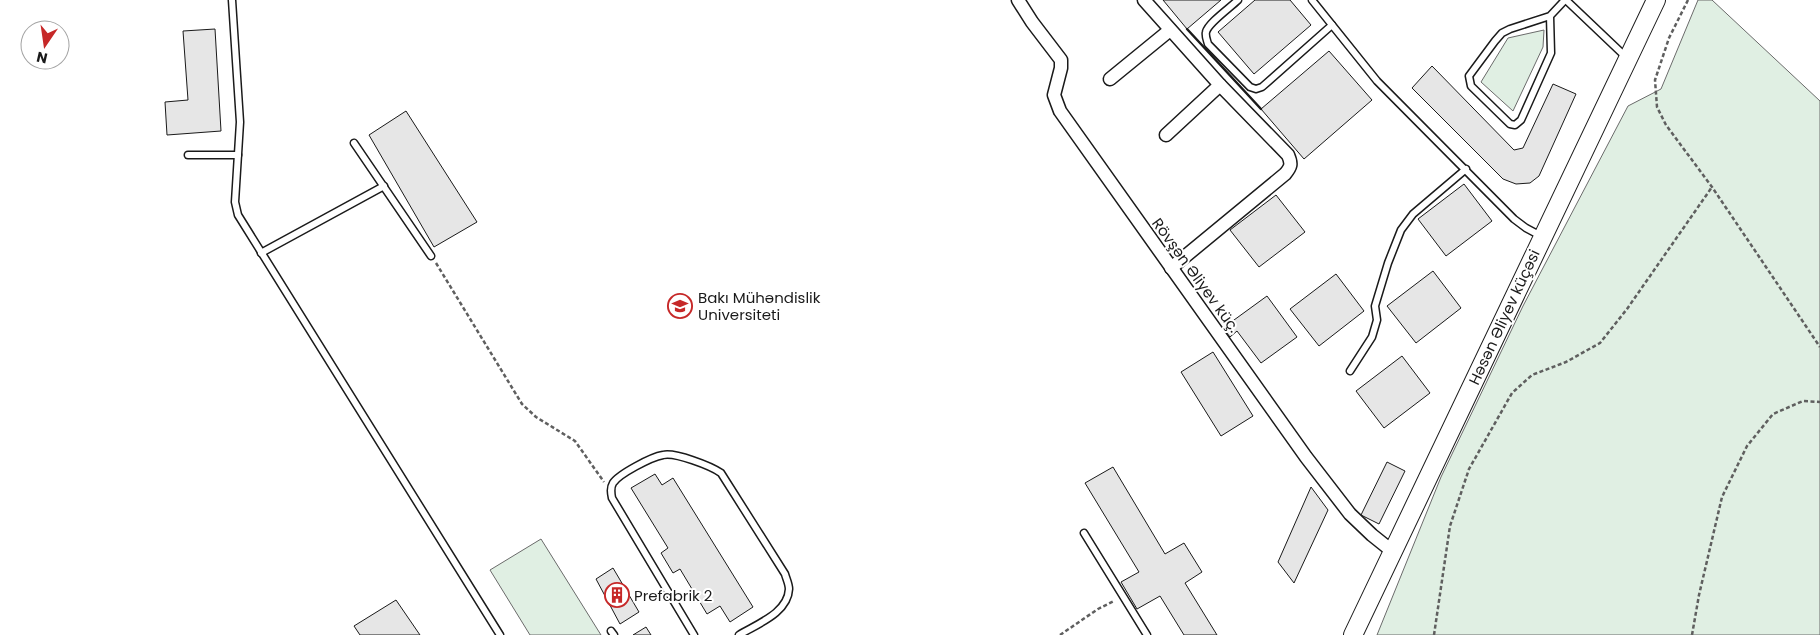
<svg xmlns="http://www.w3.org/2000/svg" width="1820" height="635" viewBox="0 0 1820 635" font-family="Poppins,sans-serif">
	<style>
		.green { fill: #e0efe3; stroke: #6a6a6a }
		.building { fill: #e6e6e6; stroke: #1a1a1a }
		.lines { fill: none; stroke-linecap: round; stroke-linejoin: round }
		.lane-casing { stroke: #1a1a1a; stroke-width: 9 }
		.street-casing { stroke: #1a1a1a; stroke-width: 15 }
		.secondary-casing { stroke: #1a1a1a; stroke-width: 20 }
		.path { stroke: #5f5f5f; stroke-width: 2.5; stroke-dasharray: 4 2.5; stroke-linecap: butt }
		.lane { stroke: #fff; stroke-width: 6 }
		.street { stroke: #fff; stroke-width: 12 }
		.secondary { stroke: #fff; stroke-width: 18 }
		.wall { stroke: #1a1a1a; stroke-width: 2.5 }
		.labels { text-anchor: middle; dominant-baseline: central; stroke-width: 4; stroke-linejoin: round; paint-order: stroke }
		.street-label { font-size: 15px; fill: #1a1a1a; stroke: #fff }
		.poi-label { font-size: 15px; fill: #1a1a1a; stroke: #fff; text-anchor: start }
	</style>
	<rect width="100%" height="100%" fill="#fff"/>
	<g class="green">
		<polygon points="1698,0 1712,0 1820,101 1820,635 1377,635 1441,477 1523,306 1628,106 1661,89"/>
		<polygon points="1544,30 1543,47 1513,111 1481,82 1508,38"/>
		<polygon points="541,539 601,635 530,635 490,570"/>
	</g>
	<g class="building">
		<polygon points="1163,0 1221,0 1187,29"/>
		<polygon points="1255,0 1290,0 1311,25 1254,74 1218,32"/>
		<polygon points="215,29 221,131 167,135 165,102 188,100 183,31"/>
		<polygon points="1329,51 1372,100 1304,159 1261,109"/>
		<polygon points="1432,66 1514,150 1523,148 1553,84 1576,94 1539,176 1530,183 1516,184 1503,179 1412,88"/>
		<polygon points="406,111 477,222 434,247 369,135"/>
		<polygon points="1464,184 1492,221 1446,256 1418,219"/>
		<polygon points="1276,195 1305,232 1259,267 1230,230"/>
		<polygon points="1433,271 1461,308 1416,343 1387,306"/>
		<polygon points="1336,274 1364,311 1319,346 1290,309"/>
		<polygon points="1267,296 1297,337 1261,363 1237,331 1230,337 1223,328"/>
		<polygon points="1213,352 1253,416 1221,436 1181,372"/>
		<polygon points="1402,356 1430,393 1384,428 1356,391"/>
		<polygon points="1387,462 1405,471 1379,524 1361,515"/>
		<polygon points="1113,467 1165,554 1184,543 1202,572 1185,583 1217,635 1184,635 1160,596 1137,609 1121,582 1139,572 1085,483"/>
		<polygon points="655,474 662,485 673,478 753,607 730,622 720,606 707,614 680,569 673,573 661,553 668,548 631,488"/>
		<polygon points="1311,487 1328,510 1294,583 1278,562"/>
		<polygon points="613,568 639,612 620,624 596,579"/>
		<polygon points="396,600 420,635 360,635 354,626"/>
		<polygon points="646,627 651,635 633,635"/>
	</g>
	<g class="lines">
		<defs>
			<g id="lane">
				<polyline points="232,0 240,122 235,202 238,215 500,635"/>
				<path d="M1238,0C1231,7 1208,23 1206,32C1205,36 1207,40 1208,44L1250,87L1256,89L1262,87L1332,25"/>
				<polyline points="1312,0 1377,81 1514,219 1526,228 1541,236"/>
				<polyline points="1566,0 1627,58"/>
				<polyline points="1550,16 1551,53 1521,120 1515,125 1510,124 1471,86 1469,76 1495,41 1502,33 1510,29 1550,16 1565,0"/>
				<polyline points="354,143 431,256"/>
				<polyline points="188,155 238,155"/>
				<polyline points="261,253 384,186"/>
				<polyline points="1350,371 1372,337 1377,320 1375,306 1388,263 1401,230 1413,214 1466,169"/>
				<polyline points="1084,533 1147,635"/>
				<polyline points="611,631 614,635"/>
				<path d="M694,635L612,498C611,493 610,488 613,483C619,474 651,457 663,455C675,452 711,466 721,473L785,574C786,578 789,584 789,589C788,613 757,624 739,635"/>
			</g>
			<g id="street">
				<polyline points="1018,0 1032,22 1061,60 1061,68 1054,95 1060,111 1306,457 1350,514 1372,535 1392,551"/>
				<path d="M1144,0L1220,85L1288,155C1292,164 1291,167 1285,174L1171,268"/>
				<polyline points="1110,79 1170,30"/>
				<polyline points="1166,135 1220,85"/>
			</g>
			<polyline id="secondary" points="1353,635 1656,0"/>
		</defs>
		<use href="#lane" class="lane-casing"/>
		<use href="#street" class="street-casing"/>
		<use href="#secondary" class="secondary-casing"/>
		<g class="path">
			<polyline points="1688,0 1669,38 1655,80 1657,107 1666,125 1712,187 1820,347"/>
			<polyline points="436,263 522,404 536,417 575,441 604,482"/>
			<polyline points="1060,635 1098,609 1114,601"/>
			<polyline points="1434,635 1450,526 1469,469 1512,393 1532,375 1566,362 1600,343 1627,309 1712,187"/>
			<polyline points="1692,635 1699,595 1722,497 1747,446 1773,414 1803,401 1820,402"/>
		</g>
		<use href="#lane" class="lane"/>
		<use href="#street" class="street"/>
		<use href="#secondary" class="secondary"/>
		<polyline class="wall" points="1187,29 1261,109"/>
	</g>
	<defs>
		<symbol id="university-ring" viewBox="-11 -11 22 22"><circle r="9.5" fill="#fff" stroke="#c62828" stroke-width="1.5"/><path d="M0-5L7-2L0 1L-7-2ZM-4 1L0 2.5L4 1V4Q0 6-4 4Z" fill="#c62828"/></symbol>
		<symbol id="building-ring" viewBox="-11 -11 22 22"><circle r="9.5" fill="#fff" stroke="#c62828" stroke-width="1.5"/><path d="M-4-6H4V6H1V3H-1V6H-4ZM-2.5-4.3h1.7v1.8h-1.7ZM.8-4.3h1.7v1.8H.8ZM-2.5-1h1.7V.8h-1.7ZM.8-1h1.7V.8H.8Z" fill="#c62828"/></symbol>
	</defs>
	<g fill-rule="evenodd">
		<use href="#university-ring" x="666" y="292" width="28" height="28"/>
		<use href="#building-ring" x="603" y="581" width="28" height="28"/>
	</g>
	<g class="labels">
		<g class="street-label">
			<text transform="translate(1196 275) rotate(54)">Rövşən Əliyev küç.</text>
			<text transform="translate(1504 317) rotate(-65)">Həsən Əliyev küçəsi</text>
		</g>
		<g class="poi-label">
			<text x="698" y="297">Bakı Mühəndislik<tspan x="698" dy="17">Universiteti</tspan></text>
			<text x="634" y="595">Prefabrik 2</text>
		</g>
	</g>
	<g transform="translate(45 45) rotate(193)"><circle r="24" fill="#ffffff" stroke="#a3a3a3"/>
	<path d="M0-4L9 19L0 12L-9 19Z" fill="#c62828"/>
	<text y="-8" font-size="14" font-weight="bold" text-anchor="middle" fill="#1a1a1a">N</text>
	</g>
</svg>
